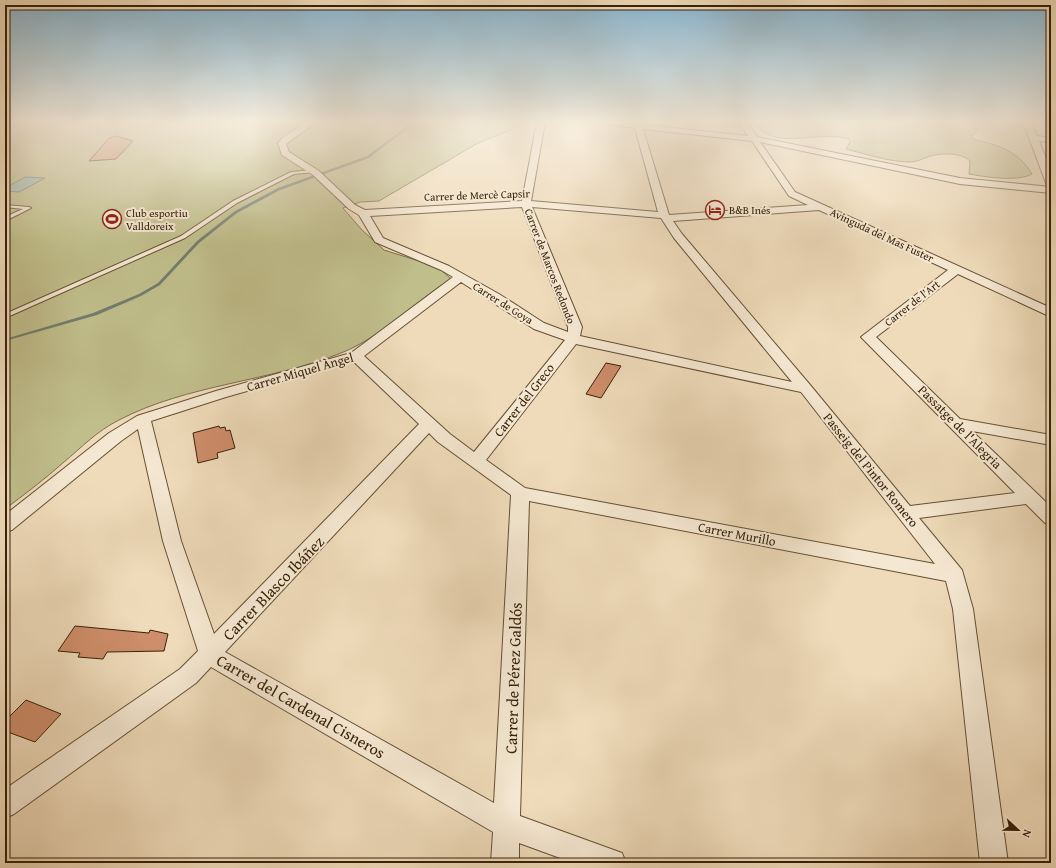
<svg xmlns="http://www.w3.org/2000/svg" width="1056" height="868" viewBox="0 0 1056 868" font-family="'Gentium Book Plus',serif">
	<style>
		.green { fill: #c0be8b; stroke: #7c704a }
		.water { fill: #9abbb2; stroke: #727d6e }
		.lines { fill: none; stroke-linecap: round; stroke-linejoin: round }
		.stream { fill: #727d6e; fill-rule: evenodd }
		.building { fill: #cf8e6b; stroke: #372108 }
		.service-casing { stroke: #655034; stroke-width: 2 }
		.minor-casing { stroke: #655034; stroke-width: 2 }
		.service { fill: #f5e8d2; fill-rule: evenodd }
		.minor { fill: #f5e8d2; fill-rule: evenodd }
		.labels { text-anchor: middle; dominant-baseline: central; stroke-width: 4; stroke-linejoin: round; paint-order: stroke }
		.far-street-label { font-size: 11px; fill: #372108; stroke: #f5e8d2 }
		.far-poi-label { font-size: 11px; fill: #372108; stroke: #f5e8d2; text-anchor: start }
		.street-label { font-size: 13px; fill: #372108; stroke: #f5e8d2 }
		.near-street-label { font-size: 16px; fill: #372108; stroke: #f5e8d2 }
	</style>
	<rect width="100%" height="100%" fill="#efdbba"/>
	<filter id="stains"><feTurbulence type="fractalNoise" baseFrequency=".005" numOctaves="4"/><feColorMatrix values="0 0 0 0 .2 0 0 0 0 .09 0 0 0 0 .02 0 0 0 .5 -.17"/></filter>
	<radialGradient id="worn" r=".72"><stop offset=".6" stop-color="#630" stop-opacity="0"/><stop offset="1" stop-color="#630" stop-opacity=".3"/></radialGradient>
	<g class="green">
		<path d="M5,122H523L509,131L478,143L379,201L360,202L343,208L362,230L384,250L438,267L451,279C414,302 382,337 341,353C269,382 188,384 119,420C97,431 82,447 64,462C45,479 25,494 5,509Z"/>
		<path d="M754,122H974L977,132L971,136L973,139C997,145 1018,150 1032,174C1018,182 985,177 969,174L970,161C961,152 942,153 931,156C923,158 918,162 910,162C889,162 866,154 846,149L850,142L849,139C817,129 775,153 754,122Z"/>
	</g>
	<polygon class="water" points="25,177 45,178 19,192 5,191 5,188"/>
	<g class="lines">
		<polygon class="stream" points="413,122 416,122 369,158 280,190 237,213 199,243 160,285 141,296 97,315 5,341 5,339 93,313 139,294 158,283 197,241 235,211 278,188 367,156"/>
	</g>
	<g class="building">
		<polygon points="116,136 133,141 116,159 89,161 109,138"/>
		<polygon points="606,363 621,366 601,398 586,394"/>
		<polygon points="219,426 220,428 225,427 226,431 230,430 235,448 217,453 218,458 198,463 193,433"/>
		<polygon points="75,626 149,633 150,630 168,634 164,651 107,652 103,659 78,657 80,653 58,651"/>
		<polygon points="26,700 61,714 35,742 5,731 5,721"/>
	</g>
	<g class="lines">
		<defs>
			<g id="service">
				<polygon points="313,170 315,170 315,172 294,174 237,203 185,238 5,318 5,314 181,236 233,201 291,172"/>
				<polygon points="5,205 29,207 31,208 5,221 5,217 23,209 5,207"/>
			</g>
			<g id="minor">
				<path d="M307,122H316L286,144L289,152L319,171L355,205L365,210L522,201L537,122H545L531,201L658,212L635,128L596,122H645L644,125L748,136L739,122H747L757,137L960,178L1051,187V193L960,184L760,142L795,192L1051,308V317L958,274L876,337L960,419L1051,435V445L972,431L1051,507V524L1045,523L1026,504L919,518L962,570L973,609L1008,863H980L953,609L946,581L529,501L520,816L622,853L626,863H574L519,843V863H491L493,832L211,667L196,683L14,814L5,818V789L180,669L198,651L163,541L138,429L121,441L12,530L5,532V515L109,433L137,416L216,391L351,353L453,277L441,270L375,242L359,215L349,209L313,175L282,155L278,143C286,134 297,128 307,122ZM643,129L752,141L789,196L808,205L669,215ZM522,207L568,327V332L544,323L499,294L449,266L383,238L370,216ZM532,207L661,218L674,238L792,382L580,336L582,327ZM819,210L948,270L861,337L1015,493L910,506L811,386L682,234L673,221ZM461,282L534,329L565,340L474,452L450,434L364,356ZM576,344L801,392L935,564L525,488L486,460ZM353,361L419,424L214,634L181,541L151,421L226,397ZM429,433L438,442L511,495L494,803L225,652Z"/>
				<polygon points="1023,122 1031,122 1037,136 1051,138 1051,142 1039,141 1051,171 1051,186 1046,183"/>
			</g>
		</defs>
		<use href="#service" class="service-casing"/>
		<use href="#minor" class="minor-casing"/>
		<use href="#service" class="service"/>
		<use href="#minor" class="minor"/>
	</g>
	<linearGradient id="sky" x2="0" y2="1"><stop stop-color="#89b7d2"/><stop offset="0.5" stop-color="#f8efe0"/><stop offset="1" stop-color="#f8efe0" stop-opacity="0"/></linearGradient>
	<rect width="1056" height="244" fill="url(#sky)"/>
	<defs>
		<symbol id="hotel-ring" viewBox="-11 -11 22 22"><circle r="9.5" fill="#f5e8d2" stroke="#8f2418" stroke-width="1.5"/><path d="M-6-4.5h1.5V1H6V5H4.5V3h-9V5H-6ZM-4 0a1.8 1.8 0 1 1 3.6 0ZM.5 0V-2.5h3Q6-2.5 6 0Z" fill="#8f2418"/></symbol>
		<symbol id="stadium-ring" viewBox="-11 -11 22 22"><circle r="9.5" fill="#f5e8d2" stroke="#8f2418" stroke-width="1.5"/><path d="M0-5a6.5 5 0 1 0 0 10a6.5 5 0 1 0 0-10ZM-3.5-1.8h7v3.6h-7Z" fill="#8f2418"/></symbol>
	</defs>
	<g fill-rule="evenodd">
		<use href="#hotel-ring" x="704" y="199" width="22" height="22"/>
		<use href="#stadium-ring" x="101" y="208" width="22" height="22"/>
	</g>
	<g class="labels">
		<g class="far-street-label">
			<text transform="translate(477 195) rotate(-2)">Carrer de Mercè Capsir</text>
			<text transform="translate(882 235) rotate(25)">Avinguda del Mas Fuster</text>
			<text transform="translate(550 266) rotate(69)">Carrer de Marcos Redondo</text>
			<text transform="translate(503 303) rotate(32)">Carrer de Goya</text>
			<text transform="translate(912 303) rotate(-38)">Carrer de l'Art</text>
		</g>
		<g class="far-poi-label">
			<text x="729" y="210">B&amp;B Inés</text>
			<text x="126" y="213">Club esportiu<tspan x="126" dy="13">Valldoreix</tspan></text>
		</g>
		<g class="street-label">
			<text transform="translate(300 372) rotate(-16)">Carrer Miquel Àngel</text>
			<text transform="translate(524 400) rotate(-52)">Carrer del Greco</text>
			<text transform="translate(960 427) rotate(45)">Passatge de l'Alegria</text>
			<text transform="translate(871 470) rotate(51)">Passeig del Pintor Romero</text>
			<text transform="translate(737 534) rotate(11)">Carrer Murillo</text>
		</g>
		<g class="near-street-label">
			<text transform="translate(273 588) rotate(-46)">Carrer Blasco Ibáñez</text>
			<text transform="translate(513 678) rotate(-88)">Carrer de Pérez Galdós</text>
			<text transform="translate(301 706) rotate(30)">Carrer del Cardenal Cisneros</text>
		</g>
	</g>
	<rect width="1056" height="868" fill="none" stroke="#efdbba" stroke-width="20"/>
	<rect x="6" y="6" width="1044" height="856" fill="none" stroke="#372108" stroke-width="2"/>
	<rect x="10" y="10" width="1036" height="848" fill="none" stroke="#372108"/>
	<g transform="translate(1018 830) rotate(112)" stroke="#f5e8d2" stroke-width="3" paint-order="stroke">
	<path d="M0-3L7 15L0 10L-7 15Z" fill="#372108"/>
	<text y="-6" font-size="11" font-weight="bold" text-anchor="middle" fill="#372108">N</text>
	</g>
	<rect width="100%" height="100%" filter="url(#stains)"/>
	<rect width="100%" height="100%" fill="url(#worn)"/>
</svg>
